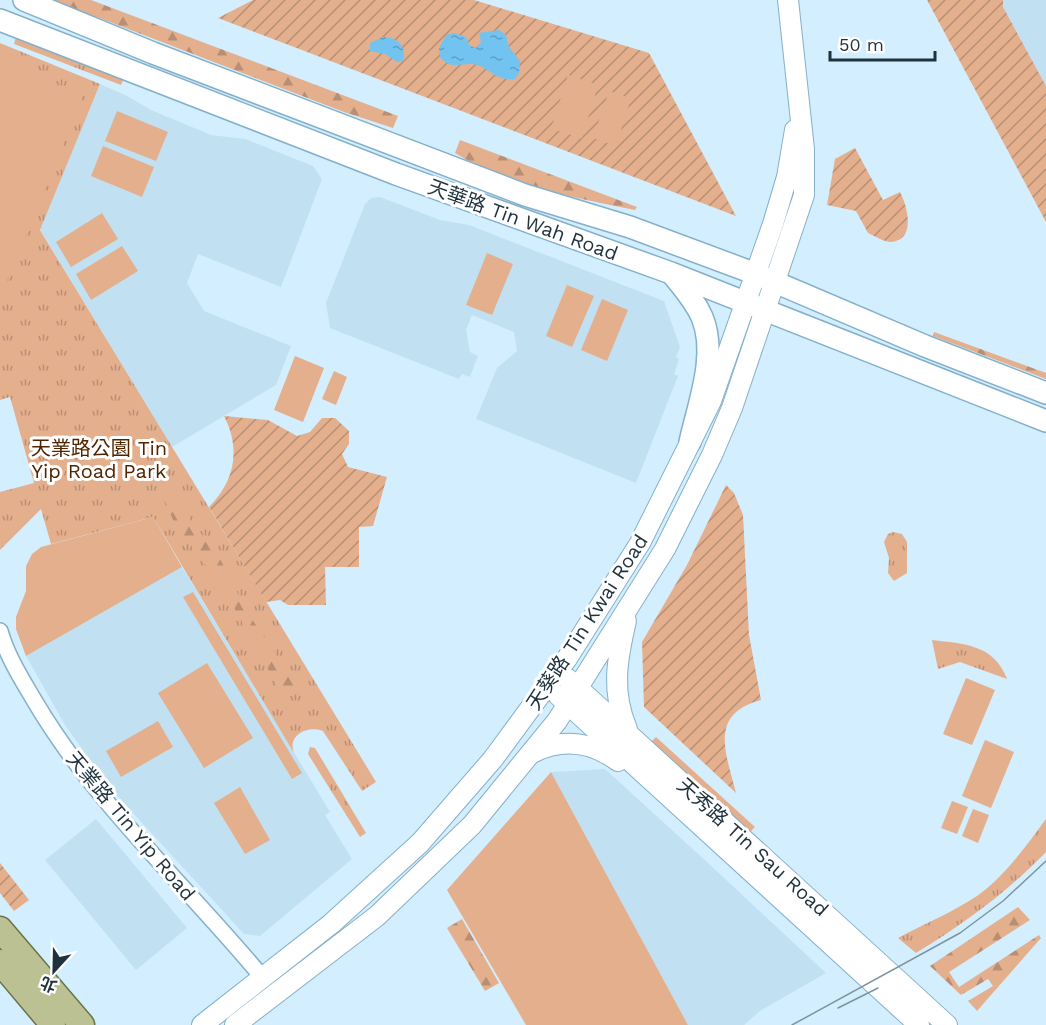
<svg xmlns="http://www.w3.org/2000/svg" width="1046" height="1025" viewBox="0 0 1046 1025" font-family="'Work Sans','Noto Sans TC',sans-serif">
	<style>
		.built { fill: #c1e1f3 }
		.grass { fill: url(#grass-tufts) }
		.forest { fill: url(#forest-firs) }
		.garden { fill: url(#garden-furrows) }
		.pitch { fill: #e4af8d }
		.water { fill: url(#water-ripples) }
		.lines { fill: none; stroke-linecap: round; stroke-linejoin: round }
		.minor-casing { stroke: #83b0ca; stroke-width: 18 }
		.tertiary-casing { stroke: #83b0ca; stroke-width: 22 }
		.secondary-casing { stroke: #83b0ca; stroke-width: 24 }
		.primary-casing { stroke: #687446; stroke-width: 27 }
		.minor { stroke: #fff; stroke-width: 15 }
		.tertiary { stroke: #fff; stroke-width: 20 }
		.secondary { stroke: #fff; stroke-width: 21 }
		.primary { stroke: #bcc194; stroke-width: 24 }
		.tram { stroke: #7d94a1; stroke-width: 1.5 }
		.labels { text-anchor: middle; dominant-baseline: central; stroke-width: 6; stroke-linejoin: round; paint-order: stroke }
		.street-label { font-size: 20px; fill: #1f323c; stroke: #fff }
		.park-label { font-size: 20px; fill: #502400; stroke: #fff }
	</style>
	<defs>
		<pattern id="grass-tufts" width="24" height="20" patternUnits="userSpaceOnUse" patternTransform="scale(1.5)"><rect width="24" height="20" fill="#e4af8d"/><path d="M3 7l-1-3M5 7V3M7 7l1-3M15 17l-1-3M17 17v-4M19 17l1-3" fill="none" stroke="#b88f74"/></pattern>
		<pattern id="forest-firs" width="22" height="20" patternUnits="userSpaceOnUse" patternTransform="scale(1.5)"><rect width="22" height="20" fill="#e4af8d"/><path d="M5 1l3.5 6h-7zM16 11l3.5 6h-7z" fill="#b88f74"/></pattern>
		<pattern id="garden-furrows" width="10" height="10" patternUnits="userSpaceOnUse" patternTransform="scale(1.5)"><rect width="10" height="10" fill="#e4af8d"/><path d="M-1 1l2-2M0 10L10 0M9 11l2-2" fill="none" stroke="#b88f74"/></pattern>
		<pattern id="water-ripples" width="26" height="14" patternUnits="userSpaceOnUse" patternTransform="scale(1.5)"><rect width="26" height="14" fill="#72c3f0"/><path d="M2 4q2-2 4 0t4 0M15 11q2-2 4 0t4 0" fill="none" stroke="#5d9fc4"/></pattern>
	</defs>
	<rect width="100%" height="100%" fill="#d3eeff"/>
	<g class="built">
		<polygon points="1003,0 1046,0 1046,86 1003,7"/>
		<polygon points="100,84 127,96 151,110 211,135 245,139 313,166 322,179 281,287 198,254 187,283 204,311 291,346 276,385 172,447 40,229"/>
		<polygon points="380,197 440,220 469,225 664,301 680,347 676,357 679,359 674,374 678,376 636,483 476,419 497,368 517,351 514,332 472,315 466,330 470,352 478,356 470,377 462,374 459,379 330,328 326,303 365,204 371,198"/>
		<polygon points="182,567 330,812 325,815 352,859 260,936 244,934 111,789 65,725 26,656"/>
		<polygon points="605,769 707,862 826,973 760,1011 744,1025 688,1025 551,772"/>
		<polygon points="96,819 187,928 136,970 45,860"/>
	</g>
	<g class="grass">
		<polygon points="16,37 124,78 121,85 14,44"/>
		<path d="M0,43L100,84L40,230L376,782L362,791L323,731C308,725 287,735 294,753L153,517L51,544L41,509L0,550V492L34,483L10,397L0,400Z"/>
		<polygon points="893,532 902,534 907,542 907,573 894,581 888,573 889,558 884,542 888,534"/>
		<path d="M932,640C964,644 994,644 1007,679L960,662L938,669Z"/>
		<polygon points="656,737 755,827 750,832 651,742"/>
		<polygon points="310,747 315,748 366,833 360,837 308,754"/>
		<path d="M1046,819V852C1006,893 964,924 916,953L898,938C924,924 953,912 977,896C1005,876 1026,846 1046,819Z"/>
	</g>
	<g class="forest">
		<polygon points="46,0 91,0 398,116 393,128 344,112 97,17 95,23"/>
		<path d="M460,140L637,207L635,210C573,197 510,187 455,153Z"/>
		<polygon points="934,332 1046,373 1046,379 933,336"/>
		<polygon points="170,491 179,496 191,521 218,555 249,615 298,687 293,696 286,696 280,691 226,593 228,586 218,582 174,522 163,497"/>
		<polygon points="1018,907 1030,920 949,972 959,987 1039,935 1041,938 977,1011 968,1001 993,986 988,979 961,995 930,966"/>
		<polygon points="462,919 499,983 485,991 447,928"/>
	</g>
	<g class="garden">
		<polygon points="253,0 474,0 649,53 736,216 218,18"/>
		<polygon points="927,0 1003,0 1003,7 1046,86 1046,222"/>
		<path d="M855,148L883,200L900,192C907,205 917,240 891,242C884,242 875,236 868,233L856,211L827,205L835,159Z"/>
		<path d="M224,416L268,420L297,436L310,432L322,418H335L349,431V444L342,454L348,467L387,477L373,526L359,527V567H325L326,605H288L280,600L266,602L209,507C235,481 241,449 224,416Z"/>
		<path d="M726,485L734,493L743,515L749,635L761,700C708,714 726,753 736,793L644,707L642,642L687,565Z"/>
		<polygon points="0,863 29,900 14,911 0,893"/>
	</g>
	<g class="pitch">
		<polygon points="0,61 83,96 0,298"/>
		<polygon points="568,75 598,85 582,138 551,129"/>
		<polygon points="609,91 631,98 616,146 593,138"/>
		<polygon points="117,111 168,132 156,161 105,141"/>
		<polygon points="103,146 154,167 142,197 91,176"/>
		<polygon points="102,213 118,239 71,267 56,242"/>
		<polygon points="122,246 138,271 91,300 76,274"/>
		<polygon points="487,253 513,264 492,315 466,305"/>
		<polygon points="567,285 594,296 572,347 546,336"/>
		<polygon points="602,299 628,310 607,361 581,350"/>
		<polygon points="295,356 324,368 303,422 274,410"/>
		<polygon points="334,371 347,377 336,405 322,399"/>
		<polygon points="153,517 182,567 26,656 16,629 16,617 26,591 26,566 32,554 41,547"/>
		<polygon points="193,592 302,773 292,779 183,597"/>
		<polygon points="207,663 253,738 204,768 158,693"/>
		<polygon points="966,678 995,690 972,745 943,734"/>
		<polygon points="158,721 173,747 121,777 106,751"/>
		<polygon points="985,740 1014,752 991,808 962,796"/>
		<polygon points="551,772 688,1025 526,1025 447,890"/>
		<polygon points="240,787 270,840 245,854 214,803"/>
		<polygon points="952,801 968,807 957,834 941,828"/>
		<polygon points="973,809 989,815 978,843 962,836"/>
	</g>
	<g class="water">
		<path d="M499,30L506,35L509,47L520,61L519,73L515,79C494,82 487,64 471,64C458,64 450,69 440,57L439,48L446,35L454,33L466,37L469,45L476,48L481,42L479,33Z"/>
		<path d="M383,37C398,37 407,47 403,61L397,62L385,54L370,51V43Z"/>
	</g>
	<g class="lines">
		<defs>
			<path id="minor" d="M0,631C7,656 21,678 34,700C95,804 186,885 262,977"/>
			<g id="tertiary">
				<path d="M626,621C617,659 611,692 627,729"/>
				<polyline points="568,679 947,1025"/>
				<polyline points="558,695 919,1025"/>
				<path d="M534,752C563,738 592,742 618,761"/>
				<polyline points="202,1025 331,924 420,843 493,759 568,657 640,543 711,401 773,224 787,177 795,130"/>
				<polyline points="235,1025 377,916 472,825 557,721 665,549 712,455 732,408 804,195 804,149 788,0"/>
			</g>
			<g id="secondary">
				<polyline points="24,0 153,53 525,195 630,227 756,274 925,346 1046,393"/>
				<polyline points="0,20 396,174 671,273 1046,421"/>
				<path d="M673,275C684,289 695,301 702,317C718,355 698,405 690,442"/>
			</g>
			<g id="primary">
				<polyline points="0,929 82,1025"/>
				<polyline points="0,962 53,1025"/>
			</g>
		</defs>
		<use href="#minor" class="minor-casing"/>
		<use href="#tertiary" class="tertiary-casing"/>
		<use href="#secondary" class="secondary-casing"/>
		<use href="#primary" class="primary-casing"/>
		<use href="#minor" class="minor"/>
		<use href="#tertiary" class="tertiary"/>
		<use href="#secondary" class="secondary"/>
		<use href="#primary" class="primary"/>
		<g class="tram">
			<polyline points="838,1008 878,988"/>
			<polyline points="792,1025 960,933 1003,901 1046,861"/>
		</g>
	</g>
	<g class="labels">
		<g class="street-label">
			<text transform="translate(523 220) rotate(20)">天華路 Tin Wah Road</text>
			<text transform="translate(587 622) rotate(-57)">天葵路 Tin Kwai Road</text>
			<text transform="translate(131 826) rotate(50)">天業路 Tin Yip Road</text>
			<text transform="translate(753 847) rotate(42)">天秀路 Tin Sau Road</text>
		</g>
		<g class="park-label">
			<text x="99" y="448">天業路公園 Tin<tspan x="99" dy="23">Yip Road Park</tspan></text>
		</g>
	</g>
	<g transform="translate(54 971) rotate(202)" stroke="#ffffff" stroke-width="4.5" paint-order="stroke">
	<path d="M0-4.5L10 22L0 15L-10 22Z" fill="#1f323c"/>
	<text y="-9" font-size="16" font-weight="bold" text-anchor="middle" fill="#1f323c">北</text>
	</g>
	<path d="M830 51v9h105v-9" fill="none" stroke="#1f323c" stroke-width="3"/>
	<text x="839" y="51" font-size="18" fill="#1f323c" stroke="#ffffff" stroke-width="4.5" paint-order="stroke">50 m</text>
</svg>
